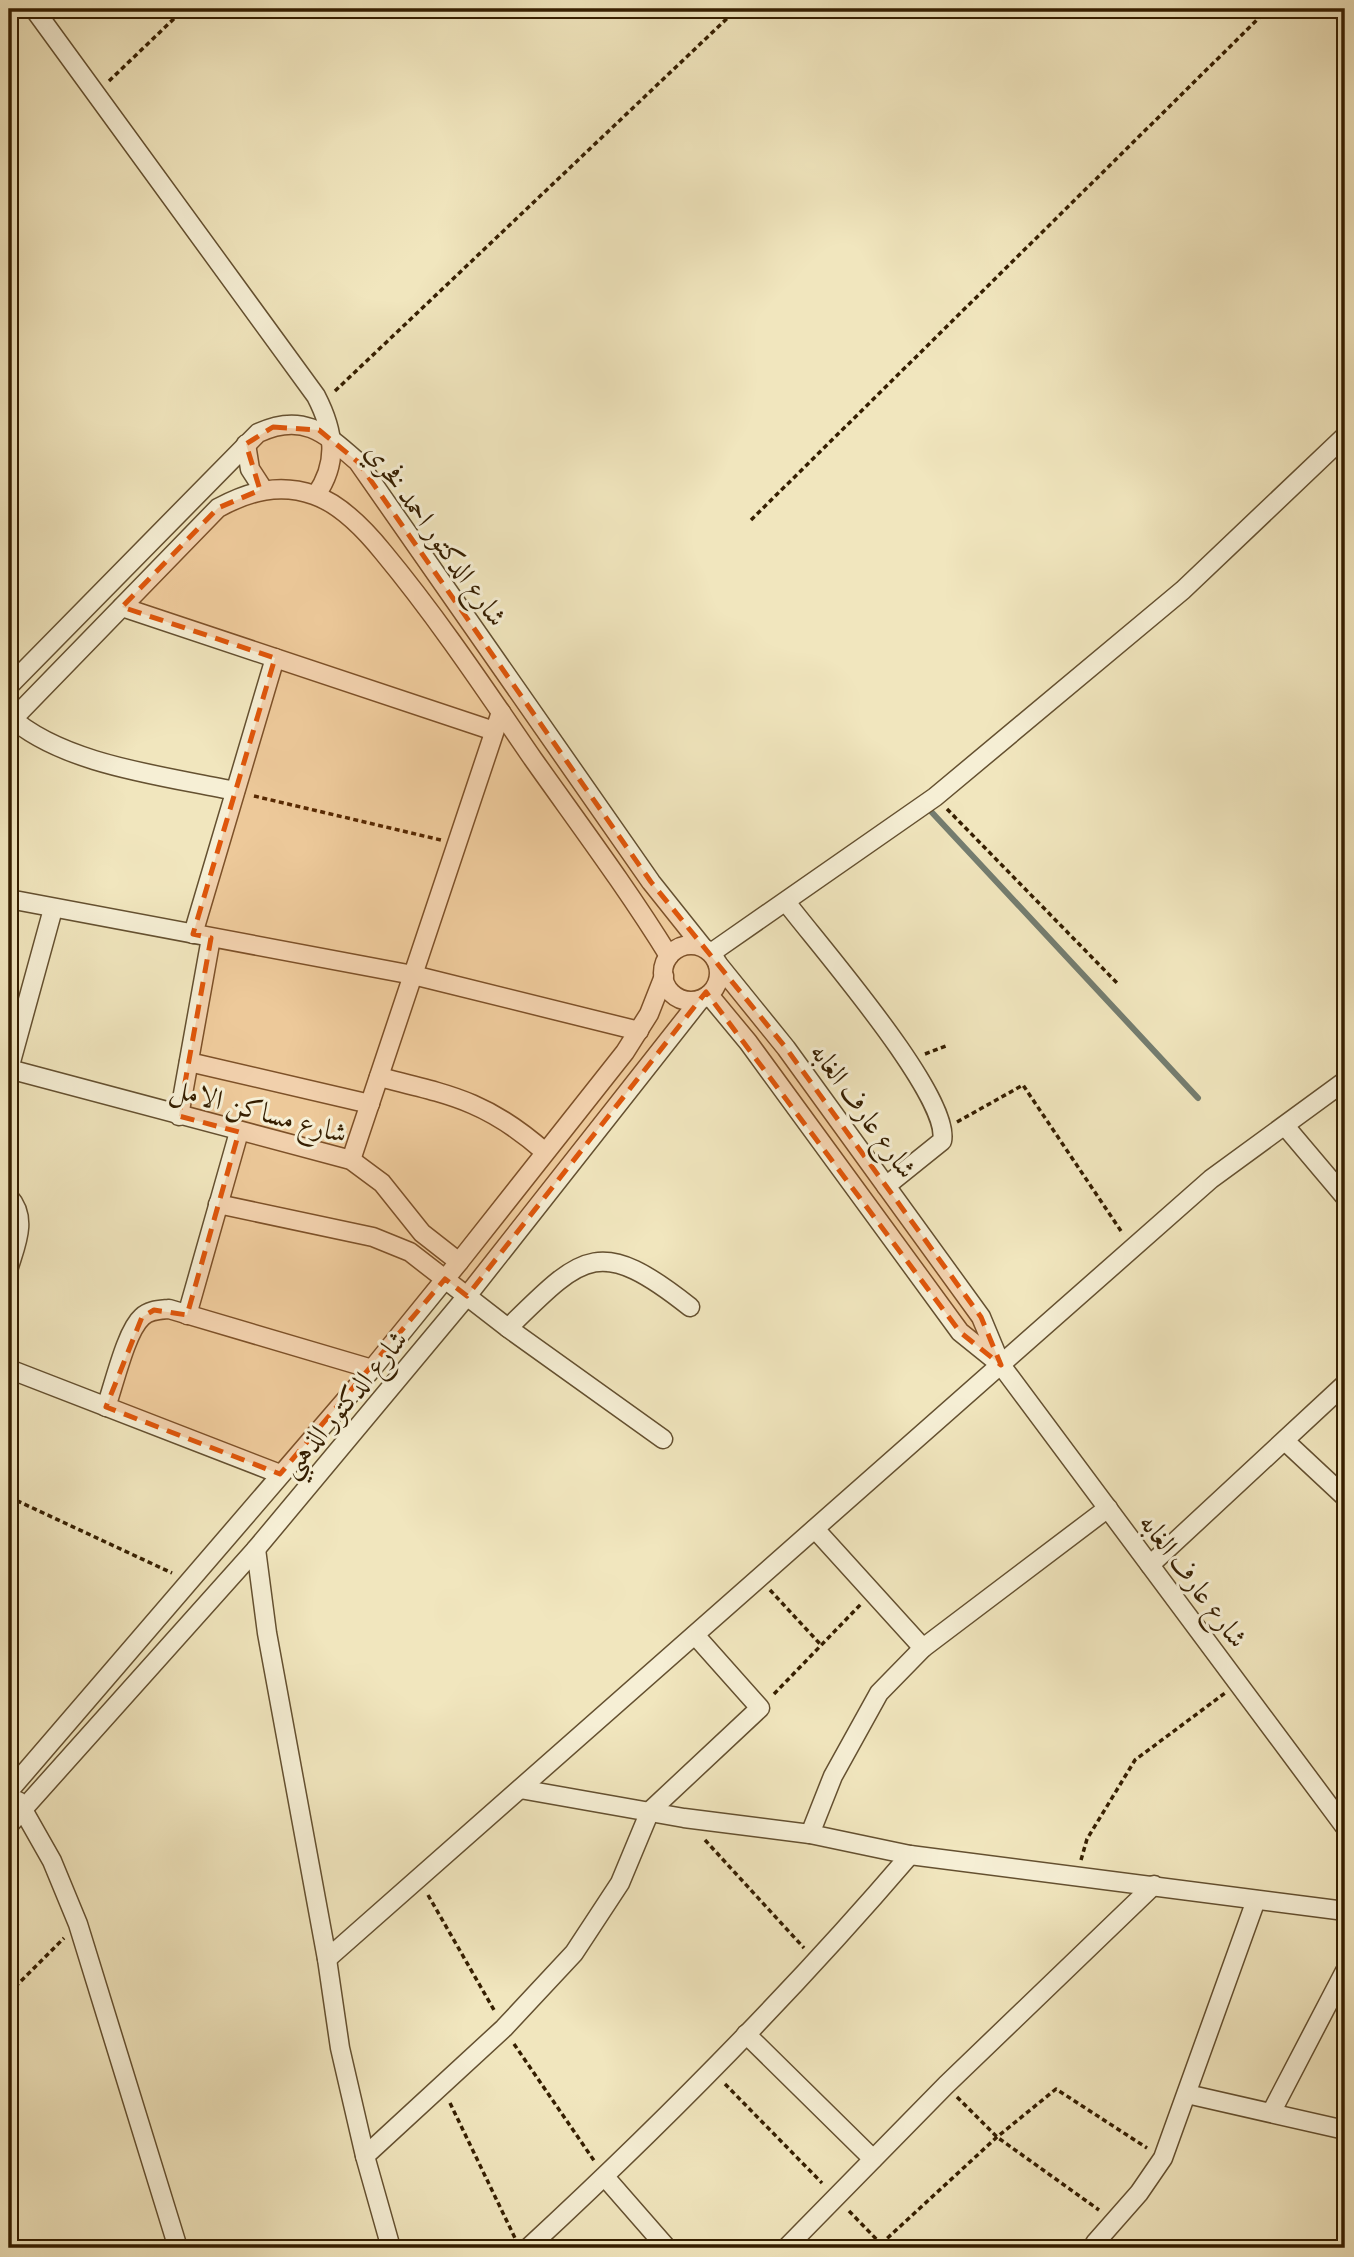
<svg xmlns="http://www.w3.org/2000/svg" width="1354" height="2257" viewBox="0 0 1354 2257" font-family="'EB Garamond',Amiri,serif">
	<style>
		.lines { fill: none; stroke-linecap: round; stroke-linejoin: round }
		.stream { stroke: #747d70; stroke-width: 6 }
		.street-casing { stroke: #645030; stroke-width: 21 }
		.path { stroke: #351e00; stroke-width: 3.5; stroke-dasharray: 5 3.5; stroke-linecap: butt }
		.street { stroke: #f6efd5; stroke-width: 18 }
		.marked { fill: #df560b; fill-opacity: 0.2; stroke: #df560b; stroke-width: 5; stroke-dasharray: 14 9; stroke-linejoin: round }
		.labels { text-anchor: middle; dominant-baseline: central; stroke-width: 6; stroke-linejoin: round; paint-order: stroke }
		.street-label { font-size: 28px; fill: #351e00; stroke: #f6efd5 }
	</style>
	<rect width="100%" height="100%" fill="#f1e6be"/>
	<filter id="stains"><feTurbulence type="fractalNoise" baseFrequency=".00286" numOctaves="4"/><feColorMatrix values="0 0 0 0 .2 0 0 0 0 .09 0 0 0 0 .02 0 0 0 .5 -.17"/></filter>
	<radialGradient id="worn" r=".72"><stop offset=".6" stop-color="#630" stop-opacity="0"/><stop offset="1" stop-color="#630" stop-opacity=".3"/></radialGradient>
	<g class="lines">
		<polyline class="stream" points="925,805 1198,1098"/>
		<defs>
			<g id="street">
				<path d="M34,9L316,396C334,431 339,462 316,495"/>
				<polyline points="246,444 250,469 263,489"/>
				<polyline points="122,607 494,731"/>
				<path d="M9,686L258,433C303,412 325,433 358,462L651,882L702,946"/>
				<path d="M9,716C63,765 165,776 235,791"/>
				<path d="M9,723L218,508C249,491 280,483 314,495C340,504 366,531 383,552C437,617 485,689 533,759C579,824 627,888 669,956"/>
				<polyline points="9,899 413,975 639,1031"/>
				<path d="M786,902C817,943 952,1097 942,1141L886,1186"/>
				<polyline points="193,934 275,658"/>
				<circle cx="691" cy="973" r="28"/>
				<polyline points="711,953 935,797 1183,590 1345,436"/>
				<polyline points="718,964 786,1048 981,1317 1001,1365 1345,1827"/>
				<polyline points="709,995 748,1042 960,1332 1001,1365"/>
				<polyline points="189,1062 370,1104"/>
				<polyline points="9,1069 351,1160 382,1183 422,1233 459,1262"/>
				<polyline points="9,1069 53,909"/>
				<path d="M379,1077C451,1095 487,1101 545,1152"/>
				<polyline points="179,1116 211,938"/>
				<polyline points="1285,1126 1345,1197"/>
				<polyline points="351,1160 501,712"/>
				<path d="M9,1197C28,1218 16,1244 9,1267"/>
				<polyline points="218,1204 373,1237 410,1252 508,1328 663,1439"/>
				<polyline points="187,1315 239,1132"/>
				<path d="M508,1328C583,1254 599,1235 690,1307"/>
				<polyline points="9,1369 280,1474"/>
				<path d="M106,1407C114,1385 126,1331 142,1317C149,1310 159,1310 169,1309L372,1369"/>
				<polyline points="1285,1441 1345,1497"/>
				<polyline points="815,1529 923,1648"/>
				<polyline points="256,1549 267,1633 327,1959 340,2048 365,2156 391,2248"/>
				<polyline points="1150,1565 1345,1384"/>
				<polyline points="520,1789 684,1818 810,1834 910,1855 1345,1911"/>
				<polyline points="9,1791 372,1369 459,1262 625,1052 649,1014 664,976"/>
				<polyline points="18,1801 52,1861 78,1924 178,2248"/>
				<polyline points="9,1825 256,1549 467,1296 700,1000"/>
				<polyline points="810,1834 833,1776 879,1693 923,1648 1108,1508"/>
				<polyline points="327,1959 1211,1179 1345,1081"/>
				<polyline points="746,2034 873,2159"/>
				<polyline points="1187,2094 1345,2130"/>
				<polyline points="1272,2111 1345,1971"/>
				<polyline points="365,2156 504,2028 574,1953 620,1883 650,1811 760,1708 695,1635"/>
				<polyline points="605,2177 667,2248"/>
				<polyline points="1095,2243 1139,2193 1163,2158 1256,1900"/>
				<path d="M528,2248C662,2124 791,1994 910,1855"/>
				<polyline points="786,2248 946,2085 1154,1885"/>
			</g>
		</defs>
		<use href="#street" class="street-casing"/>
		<g class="path">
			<polyline points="1329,9 1345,27"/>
			<polyline points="109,81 184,9"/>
			<polyline points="335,391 737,9"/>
			<polyline points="751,520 1268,9"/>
			<polyline points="254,796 441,840"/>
			<polyline points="947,809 1119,985"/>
			<polyline points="925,1054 946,1046"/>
			<polyline points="957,1122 1023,1085 1123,1234"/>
			<polyline points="9,1497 172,1573"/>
			<polyline points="770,1590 821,1645"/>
			<polyline points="774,1694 861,1604"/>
			<polyline points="705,1840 804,1948"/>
			<polyline points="1081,1860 1087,1839 1135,1760 1225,1693"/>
			<polyline points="428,1895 494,2010"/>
			<polyline points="9,1993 64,1938"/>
			<polyline points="514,2044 595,2162"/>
			<polyline points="725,2084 822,2183"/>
			<polyline points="957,2097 997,2137 1099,2210"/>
			<polyline points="450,2103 515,2238"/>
			<polyline points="849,2211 885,2248"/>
			<polyline points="881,2244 997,2137 1056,2089 1147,2148"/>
		</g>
		<use href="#street" class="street"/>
	</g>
	<path class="marked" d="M273,427L319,430L358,462L651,882L786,1048L981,1317L1001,1365L960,1332L706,992L467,1296L445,1279L280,1474L106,1407L142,1317L154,1310L187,1315L239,1132L179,1116L211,938L193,934L275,658L122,607L218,508L260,490L246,444Z"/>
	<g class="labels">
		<g class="street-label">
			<text transform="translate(437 534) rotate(54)">شارع الدكتور احمد فخري</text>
			<text transform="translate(259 1110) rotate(15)">شارع مساكن الامل</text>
			<text transform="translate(864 1110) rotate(54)">شارع عارف الغابه</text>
			<text transform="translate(343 1403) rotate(-50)">شارع الدكتور الذهبي</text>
			<text transform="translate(1194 1580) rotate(53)">شارع عارف الغابه</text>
		</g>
	</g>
	<rect width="1354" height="2257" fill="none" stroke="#f1e6be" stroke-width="35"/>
	<rect x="10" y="10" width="1333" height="2236" fill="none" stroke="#351e00" stroke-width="3.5"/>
	<rect x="18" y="18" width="1319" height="2222" fill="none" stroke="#351e00" stroke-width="2"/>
	<rect width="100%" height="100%" filter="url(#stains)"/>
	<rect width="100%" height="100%" fill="url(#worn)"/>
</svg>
